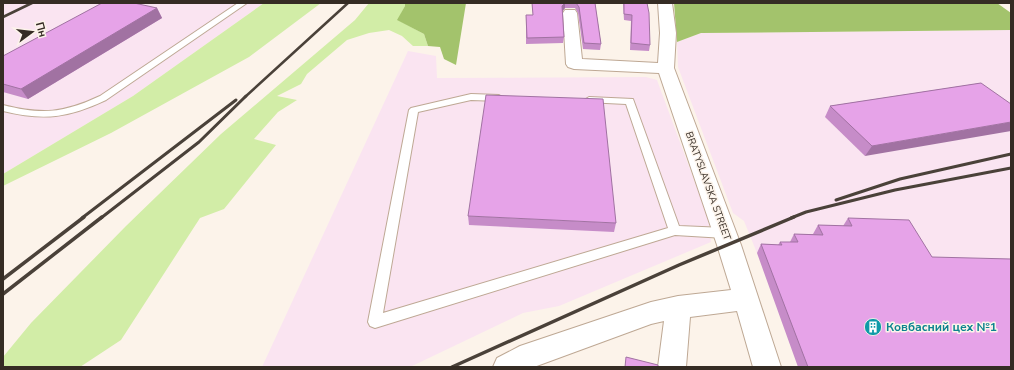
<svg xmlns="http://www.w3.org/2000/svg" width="1014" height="370" viewBox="0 0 1014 370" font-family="'Nunito Sans',sans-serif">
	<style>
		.industrial { fill: #fae4f1 }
		.green { fill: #d2eda7 }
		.forest { fill: #a3c36c }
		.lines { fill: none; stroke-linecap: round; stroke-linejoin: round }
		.lane-casing { stroke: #bea894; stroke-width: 2 }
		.street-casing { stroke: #bea894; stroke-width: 2 }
		.lane { fill: #fff; fill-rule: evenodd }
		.street { fill: #fff; fill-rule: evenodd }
		.rail-far2 { stroke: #4a4139; stroke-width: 2.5 }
		.rail-far1 { stroke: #4a4139; stroke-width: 3 }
		.rail { stroke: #4a4139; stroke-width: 3.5 }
		.wall { fill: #c68cc8 }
		.shaded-wall { fill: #a172a2 }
		.building { fill: #e6a3e8; stroke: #a172a2 }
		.labels { text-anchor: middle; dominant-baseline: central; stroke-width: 3; stroke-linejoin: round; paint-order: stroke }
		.street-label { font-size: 10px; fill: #352c24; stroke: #fcf3ea }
		.near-culture-label { font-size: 12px; font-weight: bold; fill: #0d838f; stroke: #fcf3ea; text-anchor: start }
	</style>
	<rect width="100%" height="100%" fill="#fcf3ea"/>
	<g class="industrial">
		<polygon points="3,3 264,3 133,96 3,174"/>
		<polygon points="1011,30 1011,367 757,253 744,221 733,213 678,67 677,42 701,33"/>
		<polygon points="408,51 436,56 437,78 646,77 657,80 708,218 711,242 559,306 523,313 410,367 262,367"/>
	</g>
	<g class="green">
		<polygon points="264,3 321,3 249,57 111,133 3,186 3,174 133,96"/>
		<polygon points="369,3 405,3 405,6 398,20 424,34 428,46 413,46 402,36 389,30 369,33 347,40 307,74 301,84 277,96 297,100 278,112 254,139 276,145 224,209 200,218 121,340 80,367 3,367 3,357 31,323 126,226 221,134 355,20"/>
	</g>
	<g class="forest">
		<polygon points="405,3 466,3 456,65 444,59 440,47 428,46 424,34 397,20 405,6"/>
		<polygon points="674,3 997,3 1011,13 1011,30 701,33 677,42"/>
	</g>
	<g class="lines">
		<defs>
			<g id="lane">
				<path d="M238,3H247L106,100C68,118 44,121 3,111V105C42,115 64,113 100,96Z"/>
				<polygon points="471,94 499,95 504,98 499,101 471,100 418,112 383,313 668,228 626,104 586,102 584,100 589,97 633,99 679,226 725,228 729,230 731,233 729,236 725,238 675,235 375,328 370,326 368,322 409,110 411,108"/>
			</g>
			<polygon id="street" points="658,3 672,3 676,33 674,68 741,245 781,367 753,367 737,311 690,317 686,367 658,367 664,321 651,324 534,367 493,367 497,358 520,346 651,302 678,296 731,290 717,245 659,73 574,69 568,67 566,64 563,13 565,10 575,10 577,13 582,59 658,63 660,33"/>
		</defs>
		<use href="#lane" class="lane-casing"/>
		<use href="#street" class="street-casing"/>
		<use href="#lane" class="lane"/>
		<use href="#street" class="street"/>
		<g class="rail-far2">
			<polyline points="3,17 32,3"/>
			<polyline points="245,97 348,3"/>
		</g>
		<g class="rail-far1">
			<polyline points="836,200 900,179 1011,154"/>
			<polyline points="82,218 236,100"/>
			<polyline points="101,218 199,142 246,96"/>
			<polyline points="791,218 806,212 895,190 1011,168"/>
		</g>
		<g class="rail">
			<polyline points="3,279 84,217"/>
			<polyline points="3,294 102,217"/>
			<polyline points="452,367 679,265 794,217"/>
		</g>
	</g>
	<g class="wall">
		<polygon points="532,3 595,3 601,44 600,50 583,49 578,13 575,8 565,8 562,11 564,37 563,43 526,44 526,15 533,15"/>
		<polygon points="623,3 647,3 650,45 649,51 630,50 631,21 624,20"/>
		<polygon points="157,8 162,18 28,99 3,92 3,56"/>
		<polygon points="981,83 865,156 825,117 830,106"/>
		<polygon points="468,216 616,223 614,232 469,225"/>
		<polygon points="848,218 932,257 1011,367 798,367 757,253 761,244 778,245 780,242 790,242 794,234 813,234 818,225 843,226"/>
	</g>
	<g class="shaded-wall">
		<polygon points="565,3 565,8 562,12 562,6"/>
		<polygon points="157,8 162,18 28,99 21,89"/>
		<polygon points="1011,122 1011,131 865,156 872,146"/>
	</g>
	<g class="building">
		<polygon points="102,3 134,3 157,8 21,89 3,84 3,56"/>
		<polygon points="532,3 565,3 562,6 564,37 527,38 526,15 533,15"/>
		<polygon points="576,3 595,3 601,44 584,43 579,7"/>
		<polygon points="624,3 647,3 649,13 650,45 631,43 632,15 624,14"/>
		<polygon points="981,83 1011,104 1011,122 872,146 830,106"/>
		<polygon points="486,95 603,99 616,223 468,216"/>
		<polygon points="848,218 909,220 932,257 1011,259 1011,367 808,367 761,244 782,245 780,242 798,242 794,234 823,235 818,225 852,226"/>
		<polygon points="626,357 658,365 658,367 625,367"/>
	</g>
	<defs>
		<symbol id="building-disc" viewBox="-11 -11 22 22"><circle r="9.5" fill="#0f9aa8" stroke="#fcf3ea"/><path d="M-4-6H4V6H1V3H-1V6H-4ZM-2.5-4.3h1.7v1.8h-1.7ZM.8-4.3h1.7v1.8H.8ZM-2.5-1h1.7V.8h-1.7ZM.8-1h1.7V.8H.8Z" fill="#fff"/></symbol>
	</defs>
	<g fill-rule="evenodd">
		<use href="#building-disc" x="863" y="317" width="20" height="20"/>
	</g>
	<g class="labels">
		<g class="street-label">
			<text transform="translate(708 186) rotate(70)">BRATYSLAVSKA STREET</text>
		</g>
		<g class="near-culture-label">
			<text x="886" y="327">Ковбасний цех №1</text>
		</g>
	</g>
	<rect width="1014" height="370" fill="none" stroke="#352c24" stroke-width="8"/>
	<g transform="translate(32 32) rotate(75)" stroke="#fcf3ea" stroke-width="3" paint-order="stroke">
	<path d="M0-3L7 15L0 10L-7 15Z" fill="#352c24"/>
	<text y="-6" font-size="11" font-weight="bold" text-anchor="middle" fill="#352c24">Пн</text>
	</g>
</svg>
